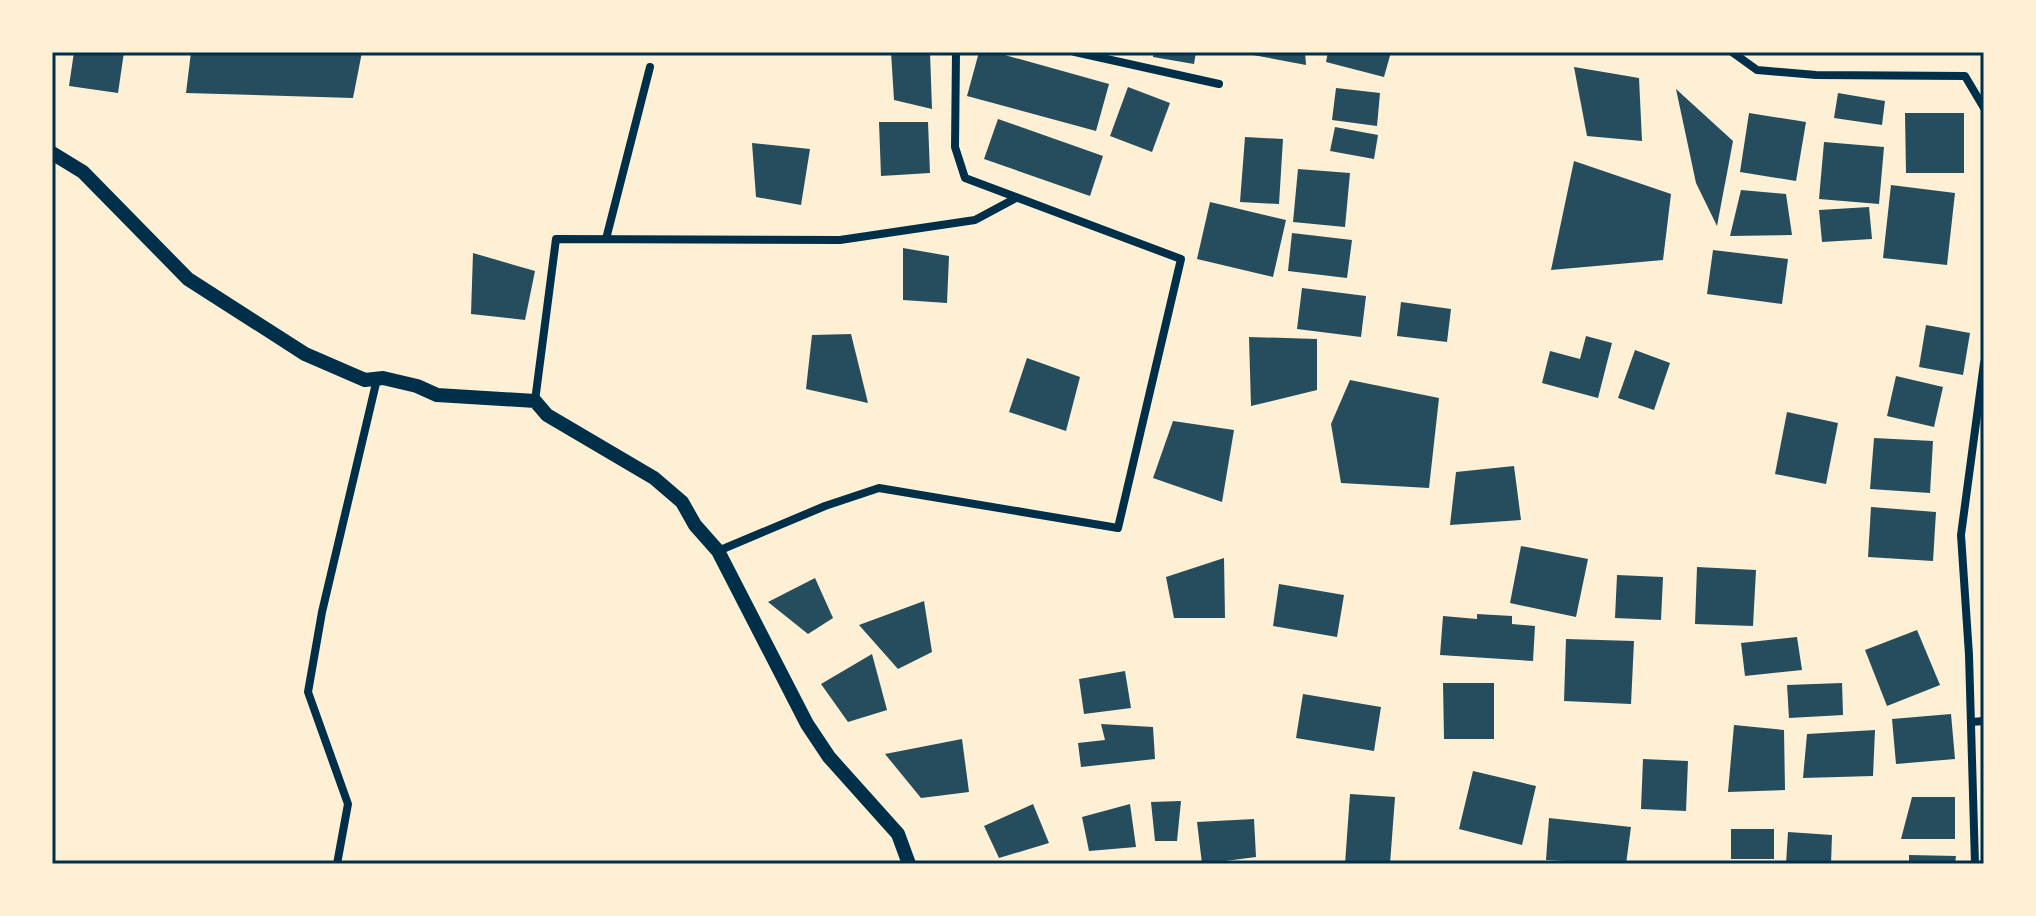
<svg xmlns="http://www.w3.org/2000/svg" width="2036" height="916" viewBox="0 0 2036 916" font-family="'Varela Round',sans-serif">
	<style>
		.building { fill: #264d5e }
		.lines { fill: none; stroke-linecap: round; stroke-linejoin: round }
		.minor { stroke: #003049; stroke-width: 8 }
		.tertiary { stroke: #003049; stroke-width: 14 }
		.neatline { fill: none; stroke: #003049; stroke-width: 3 }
	</style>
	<rect width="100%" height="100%" fill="#fdf0d5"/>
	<g class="building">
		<polygon points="74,52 124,52 118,93 69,86"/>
		<polygon points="191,52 362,52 353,98 186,93"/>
		<polygon points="891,52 930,52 932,109 894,100"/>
		<polygon points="979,52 994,52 1109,84 1096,131 967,96"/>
		<polygon points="1154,52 1196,52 1194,64 1153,57"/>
		<polygon points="1253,52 1305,52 1306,65 1253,55"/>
		<polygon points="1328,52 1391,52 1384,77 1326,62"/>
		<polygon points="1574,67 1639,78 1642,141 1587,136"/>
		<polygon points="1128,87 1170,103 1152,152 1110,136"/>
		<polygon points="1336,88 1380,93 1377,126 1332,120"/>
		<polygon points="1676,89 1733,141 1717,226 1696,183"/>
		<polygon points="1838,93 1885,101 1882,125 1834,118"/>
		<polygon points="1749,113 1806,122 1796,181 1740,172"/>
		<polygon points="1905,113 1964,113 1964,173 1906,173"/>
		<polygon points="998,119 1103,156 1090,196 984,159"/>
		<polygon points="879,122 928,122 930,173 881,176"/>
		<polygon points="1335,127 1378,135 1374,159 1330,151"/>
		<polygon points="1245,137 1283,139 1279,204 1240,202"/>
		<polygon points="1824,142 1884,147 1879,204 1819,199"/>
		<polygon points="752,143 810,149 801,205 756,197"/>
		<polygon points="1574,161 1671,194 1663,260 1551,270"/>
		<polygon points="1298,169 1350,173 1345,227 1293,222"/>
		<polygon points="1891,185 1955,193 1947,265 1883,258"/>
		<polygon points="1741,190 1786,194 1792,235 1730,236"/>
		<polygon points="1210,202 1286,220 1273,277 1197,259"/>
		<polygon points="1869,207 1872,239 1822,242 1819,210"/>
		<polygon points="1292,233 1352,240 1347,278 1288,271"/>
		<polygon points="903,248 949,256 947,303 903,300"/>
		<polygon points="1713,250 1788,259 1782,304 1707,294"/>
		<polygon points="473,253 535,271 525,320 471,314"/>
		<polygon points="1302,288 1366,296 1361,337 1297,329"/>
		<polygon points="1401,302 1451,309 1447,342 1397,336"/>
		<polygon points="1926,325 1970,333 1963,375 1919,367"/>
		<polygon points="851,334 868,403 806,389 812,335"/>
		<polygon points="1586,336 1612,343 1598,398 1542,383 1550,351 1580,359"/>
		<polygon points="1249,337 1317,339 1317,390 1251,406"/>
		<polygon points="1635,350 1670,363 1654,410 1618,398"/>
		<polygon points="1027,358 1080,377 1066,431 1009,412"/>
		<polygon points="1896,376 1943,387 1934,427 1887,416"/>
		<polygon points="1350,380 1439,398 1429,488 1341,483 1331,424"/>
		<polygon points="1787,412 1838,423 1826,484 1775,474"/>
		<polygon points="1173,421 1234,430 1222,502 1153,478"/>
		<polygon points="1874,438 1933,441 1930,493 1870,489"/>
		<polygon points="1514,466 1521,520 1450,525 1456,472"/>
		<polygon points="1871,507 1936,512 1933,561 1868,557"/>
		<polygon points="1521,546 1588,559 1576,617 1510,603"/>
		<polygon points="1224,558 1225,618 1174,618 1166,577"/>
		<polygon points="1697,567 1756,570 1753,626 1695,624"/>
		<polygon points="1617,575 1663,577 1661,620 1615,618"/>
		<polygon points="815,578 833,618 808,634 768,602"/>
		<polygon points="1279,584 1344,595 1337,637 1273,626"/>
		<polygon points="924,601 932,652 898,669 859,625"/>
		<polygon points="1477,614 1512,616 1512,624 1535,626 1533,661 1440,655 1443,616 1477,619"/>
		<polygon points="1917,630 1940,685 1887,706 1865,650"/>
		<polygon points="1797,637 1802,670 1745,676 1741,643"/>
		<polygon points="1566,639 1634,641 1631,704 1564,701"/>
		<polygon points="872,654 887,710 848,722 821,684"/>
		<polygon points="1125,671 1131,708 1084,714 1079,679"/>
		<polygon points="1443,683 1494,683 1494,739 1444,739"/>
		<polygon points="1842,683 1843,715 1789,718 1787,685"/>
		<polygon points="1303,694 1381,707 1374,751 1296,738"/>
		<polygon points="1951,714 1955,759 1896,764 1892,719"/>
		<polygon points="1101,724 1153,727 1155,759 1081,767 1078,743 1105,740"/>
		<polygon points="1734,725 1784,730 1785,790 1728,792"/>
		<polygon points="1875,730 1873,776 1803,778 1807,734"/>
		<polygon points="962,739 969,792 921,798 885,754"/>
		<polygon points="1643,759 1688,761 1686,811 1641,809"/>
		<polygon points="1473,771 1536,786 1522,845 1459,829"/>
		<polygon points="1350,794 1395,797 1390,864 1345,864"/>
		<polygon points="1912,797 1955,797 1955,839 1901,839"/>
		<polygon points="1181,801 1177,841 1155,841 1151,802"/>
		<polygon points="1033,804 1049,843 999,858 984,826"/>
		<polygon points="1130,804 1136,847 1089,851 1082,817"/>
		<polygon points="1549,818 1631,827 1626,864 1546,860"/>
		<polygon points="1254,819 1256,857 1202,864 1197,822"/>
		<rect x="1731" y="829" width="43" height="30"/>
		<polygon points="1788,832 1832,835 1831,864 1786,864"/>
		<polygon points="1909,855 1956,856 1955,864 1909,864"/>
	</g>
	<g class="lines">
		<g class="minor">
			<polyline points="1075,52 1219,84"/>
			<polyline points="1732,52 1757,70 1816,75 1965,76 1984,108"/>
			<polyline points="606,239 650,67"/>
			<polyline points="535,401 556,239 840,240 975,220 1016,198"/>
			<polyline points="718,551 825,506 879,488 1118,528 1181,259 965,178 955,147 956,52"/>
			<polyline points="1971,722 1984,721"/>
			<polyline points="337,864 348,804 308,692 322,612 377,379"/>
			<polyline points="1975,864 1969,655 1961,535 1984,363"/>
		</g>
		<polyline class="tertiary" points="52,153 83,172 188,279 305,354 365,380 383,378 417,386 437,395 535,401 547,415 654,478 682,502 695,525 718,551 807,724 829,757 898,834 909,864"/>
	</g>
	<rect width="2036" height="916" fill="none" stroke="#fdf0d5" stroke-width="108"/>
	<rect x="54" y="54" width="1928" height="808" class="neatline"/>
</svg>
